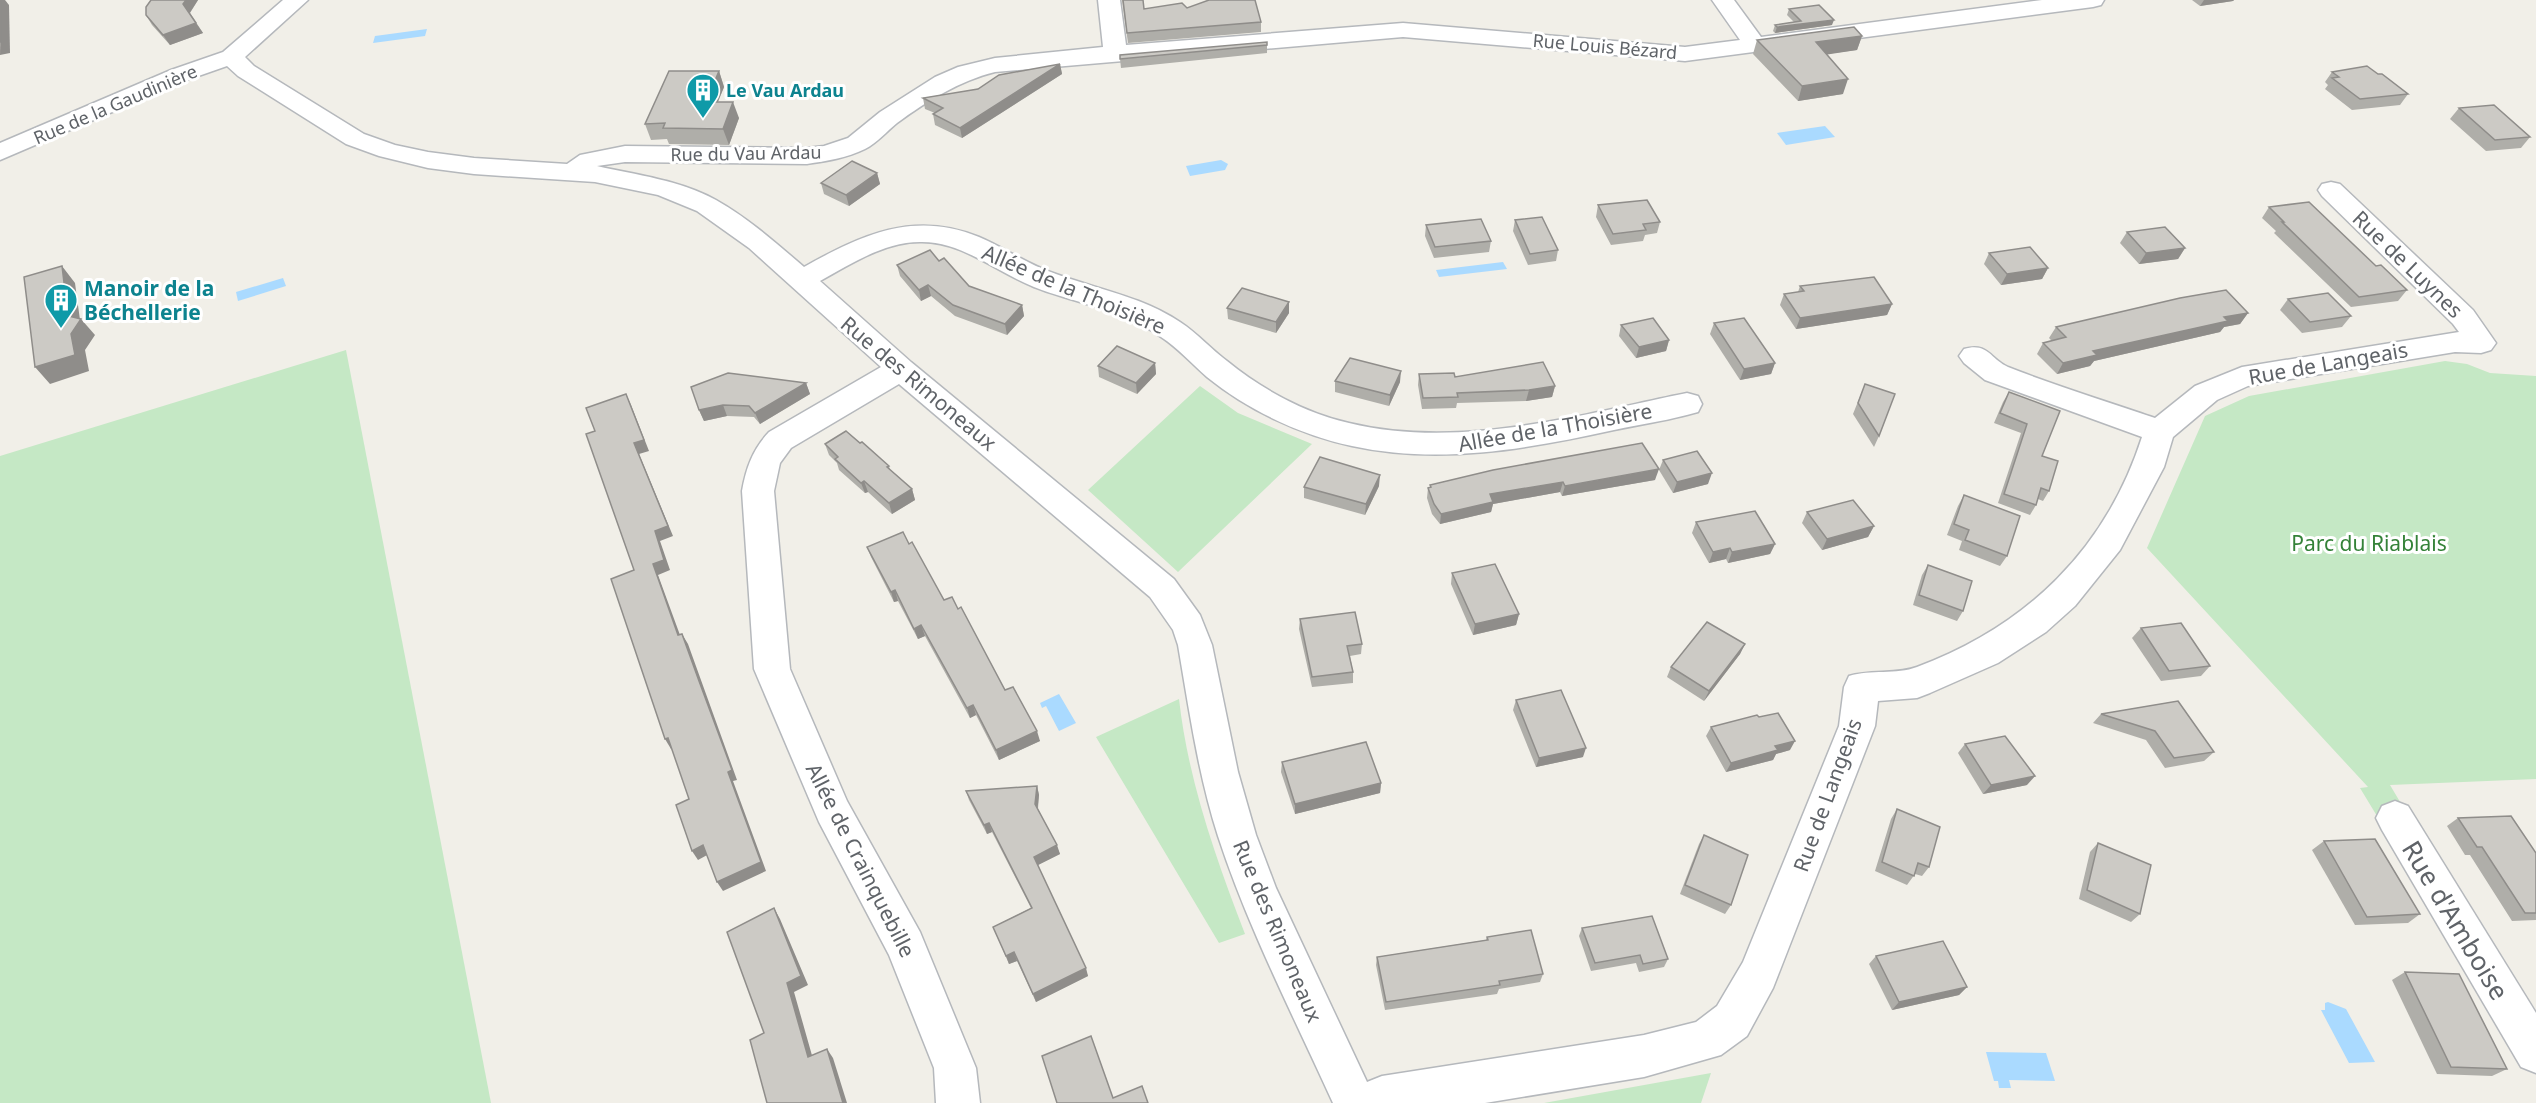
<svg xmlns="http://www.w3.org/2000/svg" width="2536" height="1103" viewBox="0 0 2536 1103" font-family="'Noto Sans',sans-serif">
	<style>
		.green { fill: #c5e8c5 }
		.water { fill: #aadaff }
		.lines { fill: none; stroke-linecap: round; stroke-linejoin: round }
		.street-casing { stroke: #b5b8bc; stroke-width: 3 }
		.street { fill: #fff; fill-rule: evenodd }
		.wall { fill: #afaea9 }
		.shaded-wall { fill: #8f8d8a }
		.building { fill: #cccac5; stroke: #8f8d8a; stroke-width: 1.5 }
		.labels { text-anchor: middle; dominant-baseline: central; stroke-width: 6; stroke-linejoin: round; paint-order: stroke }
		.far-street-label { font-size: 18px; fill: #5f6368; stroke: #fff }
		.far-culture-label { font-size: 18px; font-weight: bold; fill: #0d838f; stroke: #fff; text-anchor: start }
		.street-label { font-size: 21px; fill: #5f6368; stroke: #fff }
		.culture-label { font-size: 21px; font-weight: bold; fill: #0d838f; stroke: #fff; text-anchor: start }
		.park-label { font-size: 21px; fill: #348238; stroke: #fff }
		.near-street-label { font-size: 26px; fill: #5f6368; stroke: #fff }
	</style>
	<rect width="100%" height="100%" fill="#f1efe8"/>
	<g class="green">
		<polygon points="346,350 491,1103 0,1103 0,456"/>
		<polygon points="2445,361 2467,364 2490,373 2536,376 2536,779 2390,785 2428,849 2397,849 2360,788 2368,787 2147,548 2205,416 2249,396"/>
		<polygon points="1200,386 1238,413 1312,444 1178,572 1088,490"/>
		<path d="M1179,699C1188,780 1216,859 1245,934L1219,943L1096,737Z"/>
		<polygon points="1711,1073 1701,1103 1544,1103"/>
	</g>
	<g class="water">
		<polygon points="427,29 425,36 373,43 375,36"/>
		<polygon points="1825,126 1835,137 1786,145 1777,133"/>
		<polygon points="1221,160 1228,164 1225,170 1190,176 1186,166"/>
		<polygon points="1503,262 1507,269 1439,277 1436,270"/>
		<polygon points="283,278 286,286 238,301 236,292"/>
		<polygon points="1059,694 1076,723 1059,731 1046,706 1042,708 1040,703"/>
		<polygon points="2328,1002 2346,1009 2375,1062 2349,1063 2321,1010 2325,1010 2325,1003"/>
		<polygon points="1986,1052 2046,1053 2055,1081 2009,1080 2011,1088 1999,1088 1998,1081 1994,1081"/>
	</g>
	<g class="lines">
		<defs>
			<g id="street">
				<path d="M283,0H308L245,57L254,66L364,134L395,145L428,152L474,158L567,164L580,155L625,146L807,148L824,146L848,138L880,112L935,77L958,67L995,58L1103,47L1098,0H1120L1126,45L1403,23L1685,47L1740,40L1712,0H1734L1761,37L2042,0H2104L2101,5L2093,7L1685,61L1403,37L995,72C959,81 927,101 897,123C887,131 877,143 865,149C847,158 826,161 807,164L625,162L597,166C636,175 680,180 716,200C748,218 776,243 804,267C861,235 914,210 979,237C1005,248 1028,265 1056,274C1097,289 1143,297 1180,322C1197,333 1211,349 1227,361C1261,389 1305,413 1349,423C1460,450 1578,415 1687,393L1698,396L1702,404L1698,412C1671,420 1642,424 1614,430C1528,449 1439,465 1352,446C1300,435 1248,410 1207,377C1192,364 1178,348 1161,337C1124,310 1075,303 1034,287C996,272 962,241 920,242C884,242 851,264 820,281L911,362L1174,579L1200,615L1212,645L1238,772L1256,835L1276,888L1367,1082L1382,1076L1644,1035L1696,1022L1717,1006L1743,962L1839,726L1844,687L1849,676C1871,669 1896,675 1917,667C2027,626 2106,549 2142,437L1985,380L1964,363L1959,356L1964,349C1988,342 1990,359 2008,367C2056,386 2106,401 2155,418L2195,386L2242,367L2459,332L2453,324L2322,196L2318,190L2322,184L2331,182L2340,184L2473,310L2496,343L2491,350L2481,353L2455,352L2248,386L2217,400L2173,437L2164,467L2120,550L2075,606L2046,632L1998,663L1930,693L1917,698L1878,701L1875,726L1773,988L1747,1036L1721,1055L1644,1077L1485,1103H1333C1293,1015 1248,928 1218,836C1198,774 1189,709 1178,645L1173,630L1150,597L899,384L791,448L780,463L774,491L790,669L847,801L920,932L976,1068L980,1103H936L934,1068L889,955L819,822L754,669L742,491C746,468 753,449 769,432L881,367L749,248L697,211L658,195L595,182L474,174L428,168L379,156L346,144L238,76L227,66L187,80L0,160V143L171,70L223,52Z"/>
				<polygon points="2395,801 2408,806 2536,1013 2536,1073 2521,1067 2382,830 2376,818 2382,806"/>
			</g>
		</defs>
		<use href="#street" class="street-casing"/>
		<use href="#street" class="street"/>
	</g>
	<g class="wall">
		<polygon points="151,0 198,0 190,13 203,33 170,45 152,25 146,15"/>
		<polygon points="1122,0 1143,0 1144,9 1187,8 1261,22 1261,32 1128,43"/>
		<polygon points="2192,0 2234,0 2233,1 2200,6"/>
		<polygon points="1789,9 1832,25 1775,33 1773,31 1775,25 1794,22 1787,15"/>
		<polygon points="1862,36 1857,50 1826,54 1843,94 1798,101 1753,54 1757,40"/>
		<polygon points="1267,45 1267,53 1121,68 1120,59"/>
		<polygon points="1060,64 1062,74 962,138 935,125 933,114 935,113 925,109 923,98 978,89"/>
		<polygon points="719,71 724,87 718,102 739,118 729,145 669,144 667,139 651,140 645,124"/>
		<polygon points="2332,72 2378,74 2408,94 2400,105 2352,110 2325,89 2328,85 2325,82"/>
		<polygon points="2459,108 2530,137 2521,148 2486,151 2450,119"/>
		<polygon points="877,173 880,184 849,206 824,194 821,183"/>
		<polygon points="1598,205 1660,222 1657,233 1645,235 1643,241 1611,245 1596,217"/>
		<polygon points="2269,207 2407,290 2398,301 2351,307 2274,233 2276,231 2262,218"/>
		<polygon points="1515,220 1558,250 1556,261 1528,265 1513,231"/>
		<polygon points="1426,225 1491,241 1489,252 1434,258 1425,236"/>
		<polygon points="2127,232 2185,248 2178,259 2139,264 2120,243"/>
		<polygon points="1989,253 2048,268 2042,279 2001,285 1984,264"/>
		<polygon points="939,261 969,286 1022,305 1024,316 1007,335 955,316 931,296 921,301 900,276 897,265"/>
		<polygon points="1800,286 1892,304 1887,315 1796,329 1780,305 1784,294 1798,292"/>
		<polygon points="2288,299 2351,316 2342,327 2302,333 2280,310"/>
		<polygon points="1289,302 1289,313 1276,333 1228,319 1227,308"/>
		<polygon points="2248,313 2240,324 2224,327 2220,332 2094,361 2090,366 2057,374 2037,354 2043,343 2052,341 2049,338 2056,327"/>
		<polygon points="1714,323 1775,363 1771,374 1740,380 1710,334"/>
		<polygon points="1621,325 1669,340 1666,351 1636,358 1619,336"/>
		<polygon points="1155,363 1156,374 1137,394 1099,377 1098,366"/>
		<polygon points="1419,374 1455,377 1555,386 1552,397 1526,401 1457,403 1456,408 1422,409 1418,385"/>
		<polygon points="1335,381 1400,382 1389,406 1335,392"/>
		<polygon points="806,383 810,394 760,424 754,417 727,416 704,421 699,410"/>
		<polygon points="1865,384 1879,436 1874,447 1853,414"/>
		<polygon points="2009,392 2060,411 2042,456 2049,491 2043,501 2038,499 2036,505 2030,515 1998,503 2021,433 1994,423 2003,402"/>
		<polygon points="860,443 889,466 890,470 912,489 915,500 892,514 868,492 865,493 839,470 837,463 829,455 825,444"/>
		<polygon points="1663,460 1708,484 1673,493 1659,470"/>
		<polygon points="1655,480 1562,496 1560,492 1493,504 1491,512 1440,524 1432,514 1427,498 1428,488 1430,487 1430,485"/>
		<polygon points="1379,486 1365,515 1304,498 1304,487"/>
		<polygon points="1964,495 2007,556 2000,566 1959,550 1962,541 1947,535 1958,506"/>
		<polygon points="1807,512 1874,526 1868,537 1822,550 1802,523"/>
		<polygon points="1696,522 1775,544 1770,554 1728,563 1726,559 1709,563 1692,533"/>
		<polygon points="909,544 944,600 1040,741 999,760 976,715 970,718 925,636 918,639 898,601 894,602 871,557 867,547"/>
		<polygon points="1928,565 1963,611 1957,621 1913,605 1922,575"/>
		<polygon points="1452,573 1519,614 1516,625 1473,635 1451,584"/>
		<polygon points="1300,619 1362,644 1361,654 1350,656 1353,672 1353,683 1312,687 1299,629"/>
		<polygon points="2141,628 2210,666 2201,676 2161,681 2132,638"/>
		<polygon points="1745,644 1740,654 1704,701 1667,677 1671,667"/>
		<polygon points="1516,700 1583,757 1536,767 1513,710"/>
		<polygon points="2178,701 2214,752 2204,761 2165,768 2146,740 2093,723 2101,714"/>
		<polygon points="1759,717 1790,750 1776,754 1773,760 1726,772 1706,736 1711,727"/>
		<polygon points="1965,744 2027,785 1983,794 1958,753"/>
		<polygon points="1282,762 1381,783 1380,793 1295,814 1281,772"/>
		<polygon points="1037,786 1039,795 1038,809 1060,854 1038,865 1088,976 1036,1002 1017,961 1009,964 993,927 1031,908 992,832 987,834 969,800 966,791"/>
		<polygon points="1897,809 1929,867 1922,876 1915,874 1907,885 1875,871 1891,819"/>
		<polygon points="2458,818 2536,853 2536,920 2512,921 2470,855 2465,855 2447,826"/>
		<polygon points="1704,835 1731,905 1725,914 1680,894 1699,844"/>
		<polygon points="2324,841 2420,914 2408,923 2355,925 2312,850"/>
		<polygon points="2098,843 2140,914 2131,922 2079,899 2090,852"/>
		<polygon points="1582,928 1668,959 1664,967 1639,972 1636,963 1591,971 1579,936"/>
		<polygon points="1487,937 1543,974 1540,982 1499,989 1497,994 1385,1010 1376,965 1377,957 1486,940"/>
		<polygon points="1876,956 1967,987 1959,995 1892,1010 1869,964"/>
		<polygon points="2405,972 2507,1069 2492,1076 2437,1074 2392,980"/>
	</g>
	<g class="shaded-wall">
		<polygon points="1,0 5,0 9,5 10,53 0,55"/>
		<polygon points="186,0 198,0 189,14 183,4"/>
		<polygon points="2204,0 2234,0 2233,1 2200,6"/>
		<polygon points="1834,20 1832,25 1775,33 1777,27"/>
		<polygon points="196,23 203,33 170,45 163,35"/>
		<polygon points="1862,36 1857,50 1811,57 1816,42"/>
		<polygon points="1060,64 1062,74 962,138 960,128"/>
		<polygon points="719,71 724,87 711,118 706,102"/>
		<polygon points="1848,79 1843,94 1798,101 1802,86"/>
		<polygon points="733,102 739,118 729,145 723,129"/>
		<polygon points="877,173 880,184 849,206 846,195"/>
		<polygon points="2185,248 2178,259 2139,264 2146,253"/>
		<polygon points="62,266 75,283 80,320 81,319 95,335 85,350 89,371 50,384 35,367 68,316"/>
		<polygon points="2048,268 2042,279 2001,285 2007,274"/>
		<polygon points="928,285 931,296 921,301 919,290"/>
		<polygon points="1289,302 1289,313 1276,333 1276,322"/>
		<polygon points="1892,304 1887,315 1796,329 1800,318"/>
		<polygon points="1022,305 1024,316 1007,335 1005,324"/>
		<polygon points="2248,313 2240,324 2224,327 2220,332 2094,361 2090,366 2057,374 2063,363 2093,351 2224,317"/>
		<polygon points="1669,340 1666,351 1636,358 1639,347"/>
		<polygon points="1155,363 1156,374 1137,394 1136,383"/>
		<polygon points="1775,363 1771,374 1740,380 1744,369"/>
		<polygon points="1401,371 1400,382 1389,406 1390,395"/>
		<polygon points="806,383 810,394 760,424 755,413"/>
		<polygon points="1555,386 1552,397 1526,401 1529,390"/>
		<polygon points="626,394 631,405 649,451 639,454 673,536 660,541 670,570 658,575 684,646 678,635 653,564 655,531 634,443"/>
		<polygon points="723,405 727,416 704,421 699,410"/>
		<polygon points="1659,469 1655,480 1562,496 1565,486"/>
		<polygon points="1712,473 1708,484 1673,493 1677,482"/>
		<polygon points="1380,475 1379,486 1365,515 1366,504"/>
		<polygon points="864,481 868,492 865,493 861,483"/>
		<polygon points="1563,482 1560,492 1493,504 1491,512 1440,524 1441,514 1490,494"/>
		<polygon points="912,489 915,500 892,514 889,503"/>
		<polygon points="1874,526 1868,537 1822,550 1827,539"/>
		<polygon points="1775,544 1770,554 1728,563 1732,552"/>
		<polygon points="1730,548 1726,559 1709,563 1713,552"/>
		<polygon points="895,590 898,601 894,602 891,592"/>
		<polygon points="1519,614 1516,625 1473,635 1475,624"/>
		<polygon points="921,625 925,636 918,639 914,629"/>
		<polygon points="682,634 688,644 737,780 733,781 766,871 723,891 717,882 728,772"/>
		<polygon points="1745,644 1740,654 1704,701 1709,691"/>
		<polygon points="973,705 976,715 970,718 967,708"/>
		<polygon points="1037,731 1040,741 999,760 996,750"/>
		<polygon points="668,738 674,748 671,749 665,739"/>
		<polygon points="1795,741 1790,750 1776,754 1773,760 1726,772 1731,763 1775,746"/>
		<polygon points="1586,748 1583,757 1536,767 1539,758"/>
		<polygon points="2035,776 2027,785 1983,794 1991,785"/>
		<polygon points="1381,783 1380,793 1295,814 1295,804"/>
		<polygon points="1037,786 1039,795 1037,813 1035,804"/>
		<polygon points="989,823 992,832 987,834 984,825"/>
		<polygon points="703,845 709,854 698,860 692,851"/>
		<polygon points="1057,845 1060,854 1036,866 1034,857"/>
		<polygon points="774,908 780,919 808,985 794,992 815,1066 808,1057 787,983"/>
		<polygon points="1014,952 1017,961 1009,964 1006,956"/>
		<polygon points="1086,968 1088,976 1036,1002 1033,994"/>
		<polygon points="1967,987 1959,995 1892,1010 1899,1002"/>
		<polygon points="827,1049 833,1058 847,1103 843,1103"/>
	</g>
	<g class="building">
		<rect x="0" y="0" width="1" height="42"/>
		<polygon points="151,0 186,0 183,4 196,23 163,35 146,15 146,7"/>
		<polygon points="1123,0 1143,0 1144,9 1182,3 1187,8 1209,0 1255,0 1261,22 1127,33"/>
		<polygon points="1819,5 1834,20 1777,27 1775,25 1801,21 1789,9"/>
		<polygon points="1854,27 1862,36 1816,42 1848,79 1802,86 1757,40"/>
		<polygon points="1267,42 1267,45 1120,59 1120,55"/>
		<polygon points="1060,64 960,128 933,114 943,108 923,98 978,89 999,75"/>
		<polygon points="2367,66 2378,74 2382,74 2408,94 2360,99 2332,78 2339,77 2332,72"/>
		<polygon points="669,71 719,71 706,102 733,102 723,129 663,128 665,123 645,124"/>
		<polygon points="2494,105 2530,137 2495,140 2459,108"/>
		<polygon points="852,161 877,173 846,195 821,183"/>
		<polygon points="1647,200 1660,222 1643,224 1646,230 1613,234 1598,205"/>
		<polygon points="2309,202 2376,266 2381,265 2407,290 2359,297 2282,222 2284,222 2269,207"/>
		<polygon points="1542,217 1558,250 1530,254 1515,220"/>
		<polygon points="1481,219 1491,241 1435,247 1426,225"/>
		<polygon points="2165,227 2185,248 2146,253 2127,232"/>
		<polygon points="2030,247 2048,268 2007,274 1989,253"/>
		<polygon points="930,250 939,261 944,258 969,286 1022,305 1005,324 953,305 928,285 919,290 897,265"/>
		<polygon points="62,266 68,316 81,319 71,334 75,355 35,367 24,277"/>
		<polygon points="1874,277 1892,304 1800,318 1784,294 1804,291 1800,286"/>
		<polygon points="1242,288 1289,302 1276,322 1227,308"/>
		<polygon points="2226,290 2248,313 2224,317 2228,321 2093,351 2097,355 2063,363 2043,343 2066,337 2056,327 2180,298"/>
		<polygon points="2328,293 2351,316 2310,322 2288,299"/>
		<polygon points="1653,318 1669,340 1639,347 1621,325"/>
		<polygon points="1744,318 1775,363 1744,369 1714,323"/>
		<polygon points="1117,346 1155,363 1136,383 1098,366"/>
		<polygon points="1350,358 1401,371 1390,395 1335,381"/>
		<polygon points="1543,362 1555,386 1529,390 1457,393 1458,397 1423,398 1419,374 1454,373 1455,377"/>
		<polygon points="728,373 806,383 755,413 749,406 723,405 699,410 691,387"/>
		<polygon points="1865,384 1895,394 1879,436 1858,403"/>
		<polygon points="2009,392 2060,411 2042,456 2058,461 2049,491 2041,488 2036,505 2004,494 2027,424 2000,413"/>
		<polygon points="626,394 644,440 634,443 668,526 655,531 664,560 653,564 678,635 682,634 699,681 732,770 728,772 761,862 717,882 703,845 692,851 676,805 689,799 668,738 665,739 611,579 634,570 586,434 595,431 586,408"/>
		<polygon points="846,431 860,443 862,442 889,466 887,467 912,489 889,503 864,481 861,483 835,459 838,457 825,444"/>
		<polygon points="1642,443 1659,469 1565,486 1563,482 1490,494 1493,502 1441,514 1434,504 1428,488 1431,487 1430,485 1493,470"/>
		<polygon points="1697,451 1712,473 1677,482 1663,460"/>
		<polygon points="1320,457 1380,475 1366,504 1304,487"/>
		<polygon points="1964,495 2020,516 2007,556 1965,540 1969,530 1954,524"/>
		<polygon points="1853,500 1874,526 1827,539 1807,512"/>
		<polygon points="1755,511 1775,544 1732,552 1730,548 1713,552 1696,522"/>
		<polygon points="903,532 909,544 912,542 944,600 952,597 958,609 961,607 1005,690 1013,687 1037,731 996,750 973,705 967,708 921,625 914,629 895,590 891,592 867,547"/>
		<polygon points="1495,564 1519,614 1475,624 1452,573"/>
		<polygon points="1928,565 1972,581 1963,611 1919,595"/>
		<polygon points="1355,612 1362,644 1347,646 1353,672 1312,677 1300,619"/>
		<polygon points="1707,622 1745,644 1709,691 1671,667"/>
		<polygon points="2181,623 2210,666 2169,671 2141,628"/>
		<polygon points="1561,690 1586,748 1539,758 1516,700"/>
		<polygon points="2178,701 2214,752 2174,758 2155,731 2101,714"/>
		<polygon points="1778,713 1795,741 1775,746 1778,750 1731,763 1711,727 1757,715 1759,717"/>
		<polygon points="2005,736 2035,776 1991,785 1965,744"/>
		<polygon points="1366,742 1381,783 1295,804 1282,762"/>
		<polygon points="1037,786 1035,804 1057,845 1034,857 1086,968 1033,994 1014,952 1006,956 993,927 1032,908 989,823 984,825 966,791"/>
		<polygon points="1897,809 1940,827 1929,867 1918,863 1914,876 1882,862"/>
		<polygon points="2511,816 2536,853 2536,913 2525,913 2482,847 2477,847 2458,818"/>
		<polygon points="1704,835 1748,855 1731,905 1685,885"/>
		<polygon points="2375,839 2420,914 2367,917 2324,841"/>
		<polygon points="2098,843 2151,865 2140,914 2087,890"/>
		<polygon points="774,908 801,976 787,983 808,1057 827,1049 843,1103 767,1103 750,1040 764,1033 727,932"/>
		<polygon points="1652,916 1668,959 1643,964 1640,955 1595,963 1582,928"/>
		<polygon points="1531,930 1543,974 1499,981 1500,985 1386,1002 1377,957 1488,940 1487,937"/>
		<polygon points="1943,941 1967,987 1899,1002 1876,956"/>
		<polygon points="2405,972 2459,974 2507,1069 2451,1067"/>
		<polygon points="1091,1036 1113,1098 1142,1086 1148,1103 1057,1103 1042,1056"/>
	</g>
	<defs>
		<symbol id="building-pin" viewBox="-11 -11 22 30"><path d="M0 17L-7.5 6A9.5 9.5 0 1 1 7.5 6Z" fill="#0f9aa8" stroke="#fff"/><path d="M-4-6H4V6H1V3H-1V6H-4ZM-2.5-4.3h1.7v1.8h-1.7ZM.8-4.3h1.7v1.8H.8ZM-2.5-1h1.7V.8h-1.7ZM.8-1h1.7V.8H.8Z" fill="#fff"/></symbol>
	</defs>
	<g fill-rule="evenodd">
		<use href="#building-pin" x="684" y="71" width="38" height="52"/>
		<use href="#building-pin" x="42" y="281" width="38" height="52"/>
	</g>
	<g class="labels">
		<g class="far-street-label">
			<text transform="translate(1605 46) rotate(5)">Rue Louis Bézard</text>
			<text transform="translate(115 104) rotate(-23)">Rue de la Gaudinière</text>
			<text transform="translate(746 153) rotate(-1)">Rue du Vau Ardau</text>
		</g>
		<g class="far-culture-label">
			<text x="726" y="90">Le Vau Ardau</text>
		</g>
		<g class="street-label">
			<text transform="translate(2408 264) rotate(44)">Rue de Luynes</text>
			<text transform="translate(1074 289) rotate(23)">Allée de la Thoisière</text>
			<text transform="translate(2328 363) rotate(-10)">Rue de Langeais</text>
			<text transform="translate(919 383) rotate(40)">Rue des Rimoneaux</text>
			<text transform="translate(1555 427) rotate(-10)">Allée de la Thoisière</text>
			<text transform="translate(1827 795) rotate(-70)">Rue de Langeais</text>
			<text transform="translate(861 860) rotate(63)">Allée de Crainquebille</text>
			<text transform="translate(1278 931) rotate(67)">Rue des Rimoneaux</text>
		</g>
		<g class="culture-label">
			<text x="84" y="288">Manoir de la<tspan x="84" dy="24">Béchellerie</tspan></text>
		</g>
		<g class="park-label">
			<text x="2369" y="543">Parc du Riablais</text>
		</g>
		<g class="near-street-label">
			<text transform="translate(2456 920) rotate(59)">Rue d'Amboise</text>
		</g>
	</g>
</svg>
